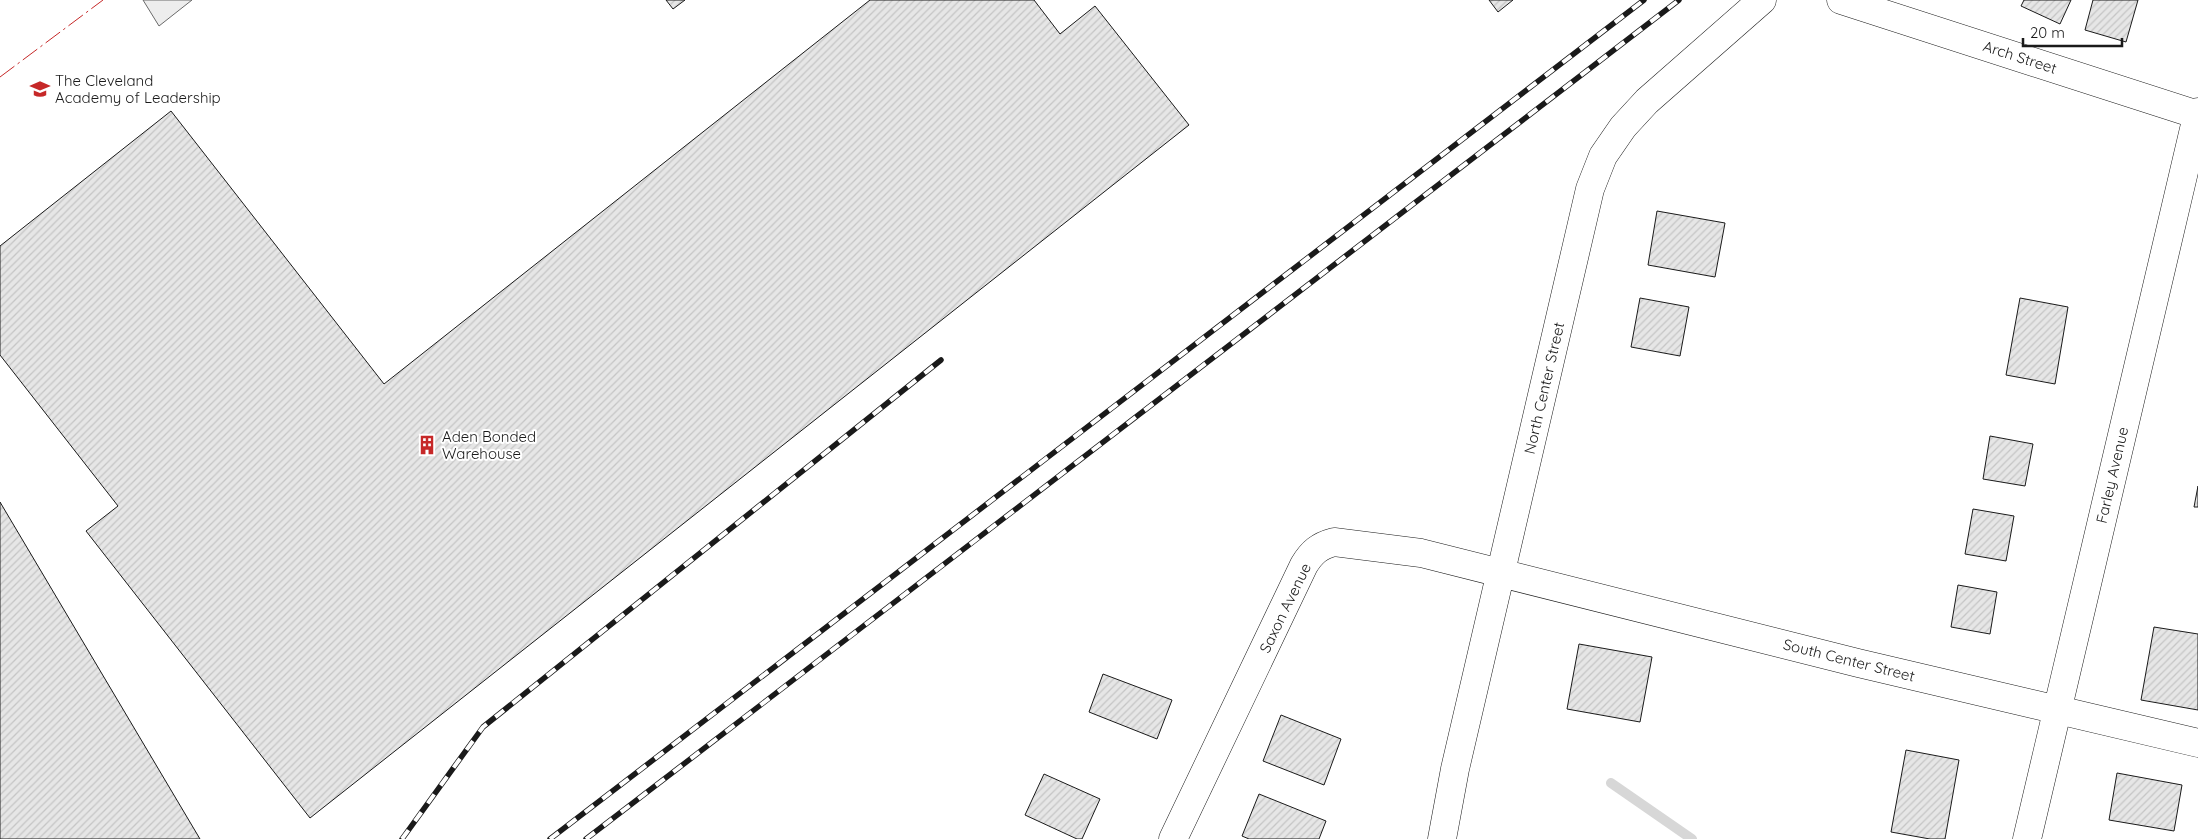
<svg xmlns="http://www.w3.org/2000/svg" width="2198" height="839" viewBox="0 0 2198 839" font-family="Quicksand,sans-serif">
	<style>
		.built { fill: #ededed; stroke: #6a6a6a }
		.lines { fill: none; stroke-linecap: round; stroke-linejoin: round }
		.stream { stroke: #d7d7d7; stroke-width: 10 }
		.building { fill: url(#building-hatch); stroke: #1a1a1a }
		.street-casing { stroke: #1a1a1a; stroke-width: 29 }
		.secondary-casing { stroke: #1a1a1a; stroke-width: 29 }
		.street { stroke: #fff; stroke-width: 28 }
		.secondary { stroke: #fff; stroke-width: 28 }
		.rail-casing { stroke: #1a1a1a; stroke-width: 5.5 }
		.rail { stroke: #fff; stroke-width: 4; stroke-dasharray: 11; stroke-linecap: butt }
		.power { stroke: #c62828; stroke-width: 1; stroke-dasharray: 18 4 2.5 4; stroke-linecap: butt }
		.labels { text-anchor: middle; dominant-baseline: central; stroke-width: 4; stroke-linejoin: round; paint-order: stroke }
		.street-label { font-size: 15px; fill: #1a1a1a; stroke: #fff }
		.poi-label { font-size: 15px; fill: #1a1a1a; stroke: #fff; text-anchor: start }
	</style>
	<defs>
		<pattern id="building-hatch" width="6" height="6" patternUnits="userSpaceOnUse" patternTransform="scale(1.25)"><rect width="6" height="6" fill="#e6e6e6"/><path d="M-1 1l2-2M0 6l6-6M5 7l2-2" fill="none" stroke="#c5c5c5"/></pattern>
	</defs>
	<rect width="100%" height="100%" fill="#fff"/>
	<polygon class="built" points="143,0 192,0 159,26"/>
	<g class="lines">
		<polyline class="stream" points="1611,783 1692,839"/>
	</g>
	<g class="building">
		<polygon points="666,0 685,0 673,9"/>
		<polygon points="870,0 1034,0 1060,34 1095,6 1189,125 310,818 86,531 118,506 0,355 0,246 171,111 384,384"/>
		<polygon points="1489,0 1513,0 1498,12"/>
		<polygon points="2024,0 2071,0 2060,24 2021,6"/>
		<polygon points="2093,0 2138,0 2126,42 2085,30"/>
		<polygon points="1657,211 1725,223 1715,277 1648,265"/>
		<polygon points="1640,298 1689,307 1680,356 1631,347"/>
		<polygon points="2020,298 2068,307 2055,384 2006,375"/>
		<polygon points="1990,436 2033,444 2025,486 1983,479"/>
		<polygon points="2198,486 2198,507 2194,507"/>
		<polygon points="0,502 200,839 0,839"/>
		<polygon points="1973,509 2014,516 2006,561 1965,554"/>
		<polygon points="1958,585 1997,592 1990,634 1951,627"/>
		<polygon points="2154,627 2198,634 2198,710 2141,700"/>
		<polygon points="1579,644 1652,657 1640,722 1567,709"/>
		<polygon points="1103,674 1172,700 1157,739 1089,712"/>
		<polygon points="1281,715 1341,739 1324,785 1263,761"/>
		<polygon points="1906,750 1959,760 1945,839 1930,839 1891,832"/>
		<polygon points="2117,773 2182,785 2174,831 2109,820"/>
		<polygon points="1044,774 1100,799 1082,839 1077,839 1025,815"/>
		<polygon points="1259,794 1326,821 1319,839 1249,839 1242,836"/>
	</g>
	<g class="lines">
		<defs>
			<g id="street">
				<path d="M1173,839L1304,565C1312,552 1319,546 1334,542L1421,553L1858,663L2198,743"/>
				<polyline points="1442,839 1455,769 1590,189 1603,156 1623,127 1647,101 1762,0"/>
				<polyline points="2027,839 2198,112"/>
			</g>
			<polyline id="secondary" points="1841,0 2198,115"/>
		</defs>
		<use href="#street" class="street-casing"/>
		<use href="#secondary" class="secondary-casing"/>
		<use href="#street" class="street"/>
		<use href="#secondary" class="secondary"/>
		<defs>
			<g id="rail">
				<polyline points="402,839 483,727 941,360"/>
				<polyline points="550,839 1644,0"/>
				<polyline points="586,839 1679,0"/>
			</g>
		</defs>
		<use href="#rail" class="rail-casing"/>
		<use href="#rail" class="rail"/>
		<polyline class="power" points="0,77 103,0"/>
	</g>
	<defs>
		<symbol id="school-bare" viewBox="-9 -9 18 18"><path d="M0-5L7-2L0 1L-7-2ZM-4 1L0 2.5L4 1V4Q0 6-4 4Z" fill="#c62828" stroke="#fff" stroke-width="2.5" paint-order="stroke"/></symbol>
		<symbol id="building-bare" viewBox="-9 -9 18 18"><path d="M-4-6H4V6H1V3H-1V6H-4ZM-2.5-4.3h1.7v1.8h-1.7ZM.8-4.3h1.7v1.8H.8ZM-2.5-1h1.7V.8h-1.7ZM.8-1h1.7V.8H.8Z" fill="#c62828" stroke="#fff" stroke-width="2.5" paint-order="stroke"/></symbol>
	</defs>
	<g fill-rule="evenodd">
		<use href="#school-bare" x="26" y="75" width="28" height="28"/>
		<use href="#building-bare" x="413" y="431" width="28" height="28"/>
	</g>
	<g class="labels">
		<g class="street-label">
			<text transform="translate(2020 57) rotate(18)">Arch Street</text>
			<text transform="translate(1544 388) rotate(-77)">North Center Street</text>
			<text transform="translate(2112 475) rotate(-77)">Farley Avenue</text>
			<text transform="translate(1285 608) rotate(-64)">Saxon Avenue</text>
			<text transform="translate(1849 660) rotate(14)">South Center Street</text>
		</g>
		<g class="poi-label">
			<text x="55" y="80">The Cleveland<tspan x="55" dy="17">Academy of Leadership</tspan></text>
			<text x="442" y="436">Aden Bonded<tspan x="442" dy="17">Warehouse</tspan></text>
		</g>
	</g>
	<path d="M2023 38v8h99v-8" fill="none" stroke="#1a1a1a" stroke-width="2.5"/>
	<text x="2030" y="38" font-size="15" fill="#1a1a1a" stroke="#ffffff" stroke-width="4" paint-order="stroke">20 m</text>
</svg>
